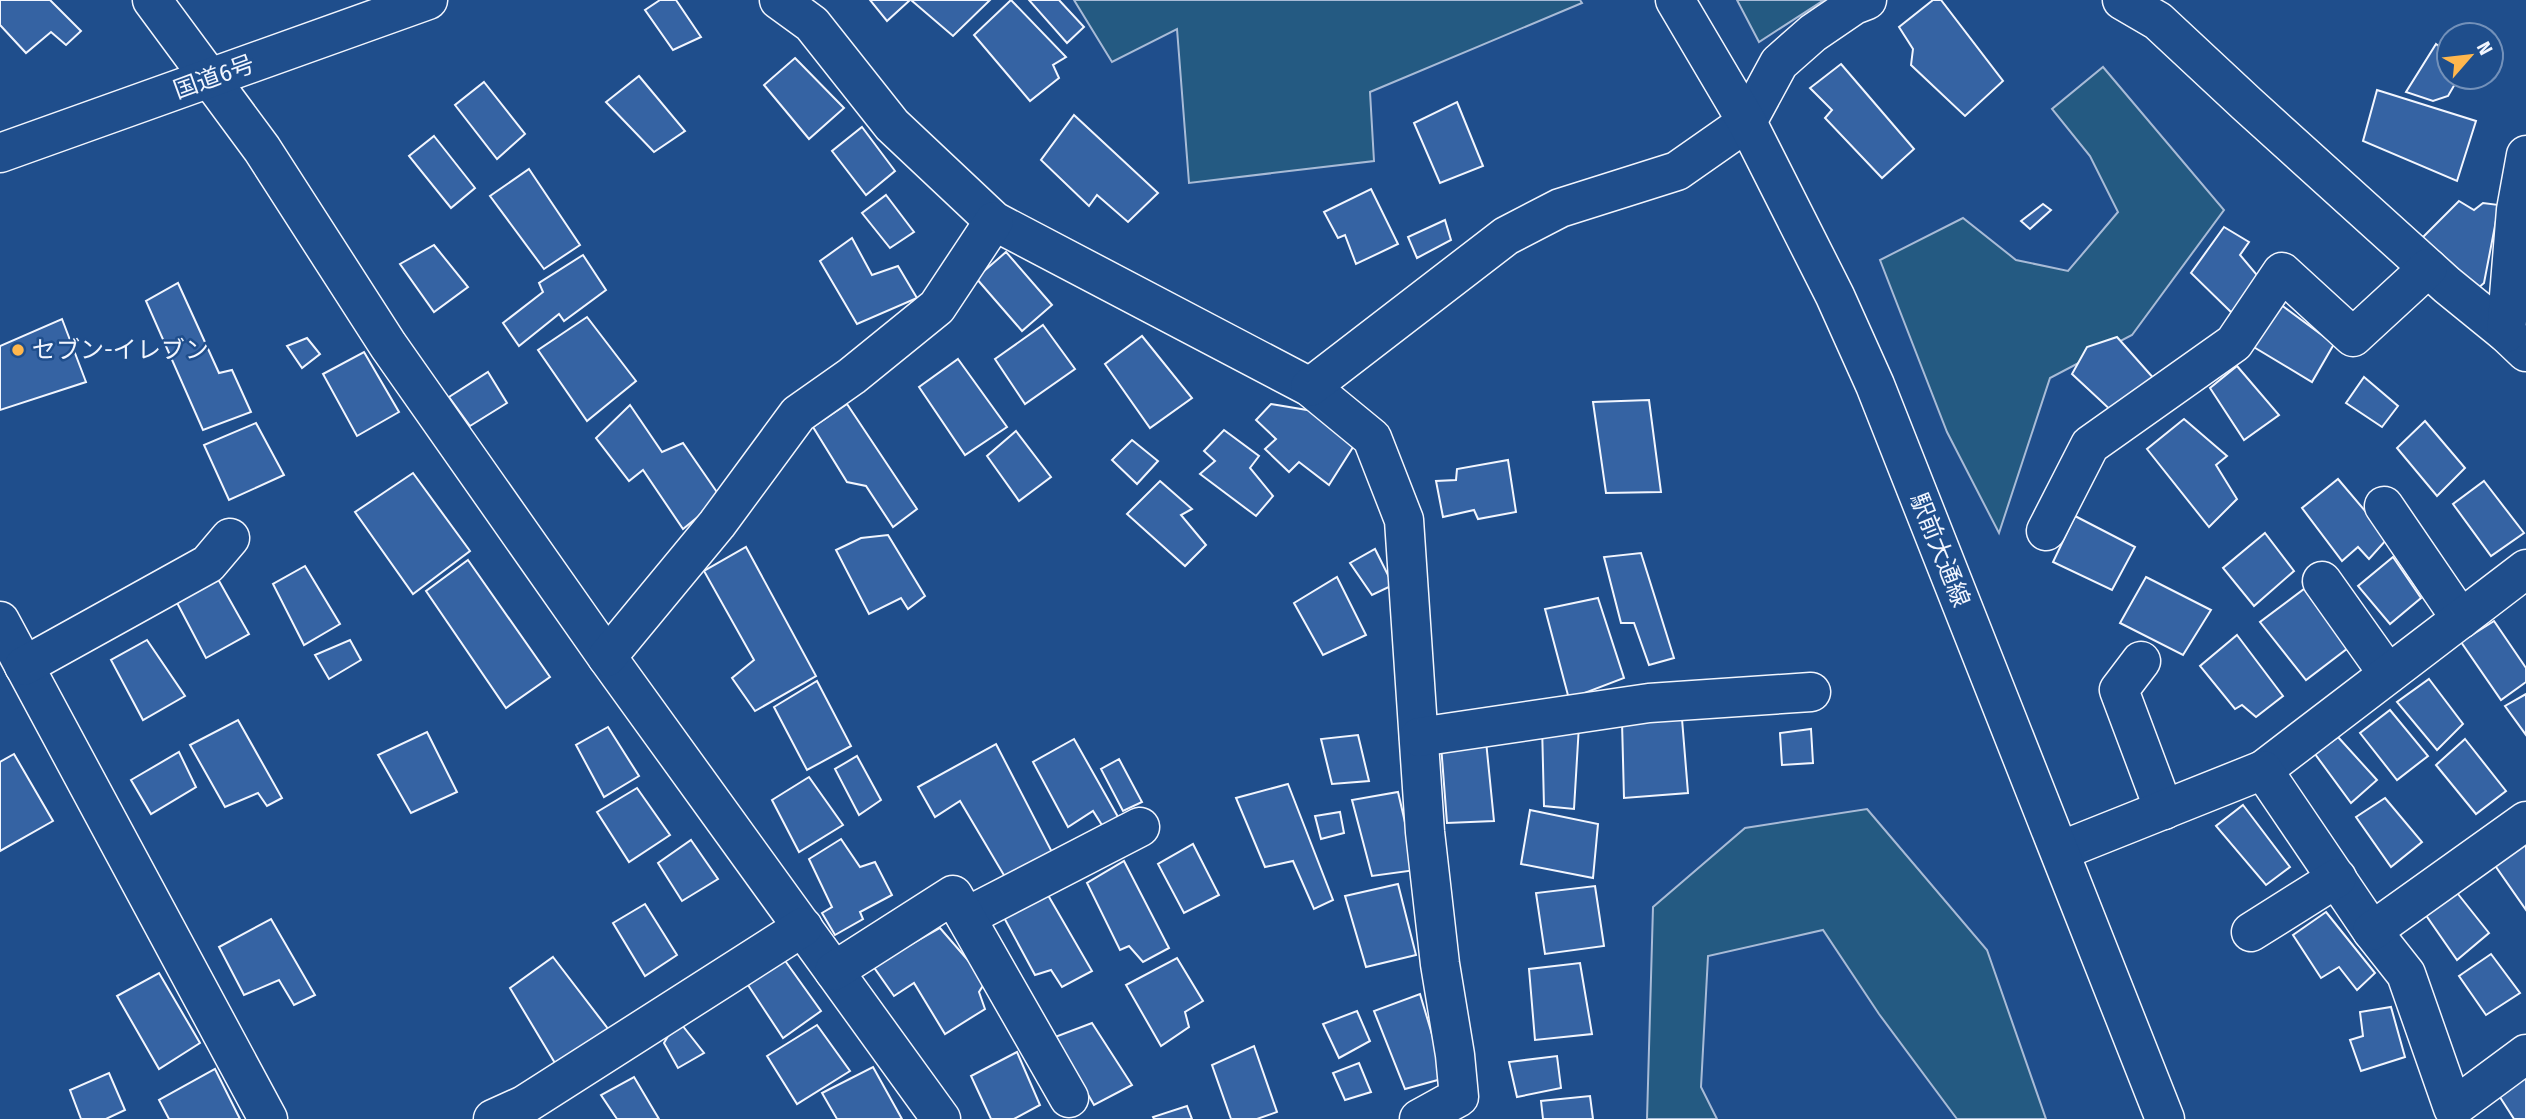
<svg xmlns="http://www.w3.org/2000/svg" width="2526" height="1119" viewBox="0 0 2526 1119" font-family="'Fira Sans Condensed','Noto Sans JP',sans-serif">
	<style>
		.green { fill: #245a82; stroke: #a8bbd7; stroke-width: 2 }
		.building { fill: #3563a3; stroke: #f2f6ff; stroke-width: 2 }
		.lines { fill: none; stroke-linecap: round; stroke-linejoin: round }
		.minor-casing { stroke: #f2f6ff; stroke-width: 41 }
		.major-casing { stroke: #f2f6ff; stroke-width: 41 }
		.highway-casing { stroke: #f2f6ff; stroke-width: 41 }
		.minor { stroke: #1f4e8c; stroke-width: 38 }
		.major { stroke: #1f4e8c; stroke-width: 38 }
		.highway { stroke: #1f4e8c; stroke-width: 38 }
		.poi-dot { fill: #ffb74d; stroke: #1f4e8c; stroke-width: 2.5 }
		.labels { text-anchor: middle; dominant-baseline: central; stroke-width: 5; stroke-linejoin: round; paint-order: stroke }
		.street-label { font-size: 24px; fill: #f2f6ff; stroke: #1f4e8c }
		.poi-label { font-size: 24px; fill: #f2f6ff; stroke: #1f4e8c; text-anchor: start }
	</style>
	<rect width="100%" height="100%" fill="#1f4e8c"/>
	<g class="green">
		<polygon points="1074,0 1580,0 1582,3 1370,92 1374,161 1189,183 1177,29 1112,62"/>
		<polygon points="1737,0 1824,0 1759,42"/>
		<polygon points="2103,67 2224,210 2132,335 2050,378 1999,533 1947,432 1880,260 1963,218 2016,260 2068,271 2118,212 2090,156 2052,109"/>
		<polygon points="1867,809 1987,950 2046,1119 1957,1119 1879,1014 1823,930 1708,956 1701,1087 1717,1119 1647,1119 1653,907 1745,828"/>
	</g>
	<g class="building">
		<polygon points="0,0 50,0 81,31 66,45 51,32 26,53 0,25"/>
		<polygon points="660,0 676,0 701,37 673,50 645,10"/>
		<polygon points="870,0 910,0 887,21"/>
		<polygon points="911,0 990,0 953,36"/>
		<polygon points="1011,0 1066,57 1053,65 1059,78 1030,101 974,35"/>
		<polygon points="1029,0 1059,0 1084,27 1067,43"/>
		<polygon points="1933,0 1941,0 2003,81 1965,116 1911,65 1913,49 1899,27"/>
		<polygon points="2436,44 2449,54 2449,77 2459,77 2448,96 2433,101 2406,92"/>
		<polygon points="795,58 844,108 809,139 764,85"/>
		<polygon points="1841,64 1914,149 1882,178 1825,118 1832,110 1810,88"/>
		<polygon points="639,76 685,131 654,152 606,102"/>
		<polygon points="484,82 525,134 497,159 455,105"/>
		<polygon points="2377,90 2476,121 2457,181 2363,141"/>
		<polygon points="1457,102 1483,166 1440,183 1414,123"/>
		<polygon points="1074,115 1158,193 1128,222 1097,195 1089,206 1041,160"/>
		<polygon points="862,127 895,171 866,195 832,151"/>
		<polygon points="434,136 475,188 451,208 409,156"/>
		<polygon points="529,169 580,245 544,269 490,196"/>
		<polygon points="1371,189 1398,244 1356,264 1345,235 1338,238 1324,212"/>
		<polygon points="886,195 914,232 890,248 862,213"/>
		<polygon points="2459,201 2474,210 2483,203 2499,205 2484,283 2476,290 2422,238"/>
		<polygon points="2043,204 2051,210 2030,229 2021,221"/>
		<polygon points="1445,220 1451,240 1417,258 1408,237"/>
		<polygon points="2224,227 2249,242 2240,255 2262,281 2234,315 2191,273"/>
		<polygon points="852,238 872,275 898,266 917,298 857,324 820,261"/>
		<polygon points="434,245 468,287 434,312 400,264"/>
		<polygon points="1006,252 1052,305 1022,331 976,278"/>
		<polygon points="583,255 606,290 564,321 559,314 519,346 503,323 543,292 539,283"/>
		<polygon points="178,283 219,373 232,370 251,412 203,430 146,301"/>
		<polygon points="2280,304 2334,344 2312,382 2252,346"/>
		<polygon points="587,317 636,381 587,421 538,350"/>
		<polygon points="62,319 86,382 0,410 0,346"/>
		<polygon points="1043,325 1075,369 1025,404 995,359"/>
		<polygon points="1142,336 1192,398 1150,428 1105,364"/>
		<polygon points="2117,337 2156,381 2117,416 2072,374 2087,347"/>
		<polygon points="307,338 320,354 302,368 287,346"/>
		<polygon points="364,352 399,412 357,436 323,374"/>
		<polygon points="958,359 1007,427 965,455 919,387"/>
		<polygon points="2237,366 2279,415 2244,440 2210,388"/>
		<polygon points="488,372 507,403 470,426 449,397"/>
		<polygon points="2364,377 2398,406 2382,427 2346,403"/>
		<polygon points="1649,400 1661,492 1606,493 1593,402"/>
		<polygon points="847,404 917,509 893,527 866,486 847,482 813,427"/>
		<polygon points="1271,404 1313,411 1355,444 1329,485 1299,462 1289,472 1265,449 1276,439 1256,420"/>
		<polygon points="630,405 662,452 683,443 721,498 683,529 643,470 629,481 596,438"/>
		<polygon points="2184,419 2227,456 2216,465 2237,499 2209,527 2147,449"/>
		<polygon points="2425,421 2465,468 2437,496 2397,448"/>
		<polygon points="256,423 284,475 229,500 204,445"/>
		<polygon points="1224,430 1259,456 1250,468 1273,496 1256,516 1200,474 1215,461 1204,451"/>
		<polygon points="1016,431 1051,477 1019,501 987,456"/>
		<polygon points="1132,440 1158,461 1137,484 1112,460"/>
		<polygon points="1508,460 1516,512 1478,519 1474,510 1443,517 1436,481 1456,480 1457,469"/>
		<polygon points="413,473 470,551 413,594 355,512"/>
		<polygon points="2338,479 2388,538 2369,559 2358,547 2342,561 2302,508"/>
		<polygon points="1160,481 1192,509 1181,515 1206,545 1185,566 1127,514"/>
		<polygon points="2484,481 2524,533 2491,556 2453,504"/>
		<polygon points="2075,516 2135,547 2112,590 2053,562"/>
		<polygon points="2265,533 2294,571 2254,606 2223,568"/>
		<polygon points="888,535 925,596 908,609 901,598 869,614 836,550 861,538"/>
		<polygon points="746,547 816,676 755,711 732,678 754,660 704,571"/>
		<polygon points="1375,549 1393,585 1372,595 1350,563"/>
		<polygon points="1641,553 1674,658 1649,665 1634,623 1621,623 1604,557"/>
		<polygon points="2393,557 2421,598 2390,624 2358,586"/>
		<polygon points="468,560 550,677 506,708 426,591"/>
		<polygon points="305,566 340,624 304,645 273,584"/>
		<polygon points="214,572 249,634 206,658 174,597"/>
		<polygon points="1337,577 1366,635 1323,655 1294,603"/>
		<polygon points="2146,577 2211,610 2183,655 2120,623"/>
		<polygon points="2304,589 2348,648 2306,680 2260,622"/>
		<polygon points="1598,598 1624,678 1569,699 1545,609"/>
		<polygon points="2494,621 2526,668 2526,682 2501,700 2461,642"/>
		<polygon points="2237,635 2283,696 2256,717 2242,705 2235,709 2200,666"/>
		<polygon points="147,640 185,696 143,720 111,660"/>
		<polygon points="350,640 361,660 329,679 315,655"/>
		<polygon points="2429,679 2463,724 2437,750 2397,702"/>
		<polygon points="817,681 851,746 807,770 774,707"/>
		<polygon points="2526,694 2526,735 2505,706"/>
		<polygon points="2390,710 2428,756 2397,780 2360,733"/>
		<polygon points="1682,719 1688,793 1624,798 1622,722"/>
		<polygon points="238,720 282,798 267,806 258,793 225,807 190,745"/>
		<polygon points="1542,725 1579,725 1574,809 1544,806"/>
		<polygon points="608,727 639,776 604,797 576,745"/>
		<polygon points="1811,729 1813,763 1782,765 1780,733"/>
		<polygon points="427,732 457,792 411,813 378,755"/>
		<polygon points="1358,735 1369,781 1332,784 1321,739"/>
		<polygon points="2338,737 2377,780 2351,803 2315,754"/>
		<polygon points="1074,739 1122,824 1107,833 1093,811 1068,827 1033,762"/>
		<polygon points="2465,739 2506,791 2476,814 2436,765"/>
		<polygon points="1486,741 1494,821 1447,823 1441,745"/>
		<polygon points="996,744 1054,856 1008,882 960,801 935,817 918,787"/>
		<polygon points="179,752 196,787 151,814 131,780"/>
		<polygon points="14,754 53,821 0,851 0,762"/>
		<polygon points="857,756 881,800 859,815 835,769"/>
		<polygon points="1119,759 1142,802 1123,811 1101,769"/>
		<polygon points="809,777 843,825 799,852 772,800"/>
		<polygon points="1288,784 1333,900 1314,909 1293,861 1265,867 1236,798"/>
		<polygon points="637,788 670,835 629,862 597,812"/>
		<polygon points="1398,792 1416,870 1372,876 1352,800"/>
		<polygon points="2385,798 2422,842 2391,867 2356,817"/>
		<polygon points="2243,805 2290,867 2266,885 2216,826"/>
		<polygon points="1530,810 1598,824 1593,878 1521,864"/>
		<polygon points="1340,812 1344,833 1321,839 1315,816"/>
		<polygon points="841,839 860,867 875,862 892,895 860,912 863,919 835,935 822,913 832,907 809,859"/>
		<polygon points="691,840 718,879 682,901 658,863"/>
		<polygon points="1193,844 1219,895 1184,913 1158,864"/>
		<polygon points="2526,844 2526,910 2494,864"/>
		<polygon points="1124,861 1169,948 1143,962 1129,946 1120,950 1087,883"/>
		<polygon points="1398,884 1416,955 1366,967 1345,896"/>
		<polygon points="1595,886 1604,946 1545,954 1536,893"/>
		<polygon points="2454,889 2489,933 2457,960 2423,911"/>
		<polygon points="1045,890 1092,971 1062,987 1051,970 1035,975 1001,912"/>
		<polygon points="645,904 677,955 645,976 613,923"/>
		<polygon points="2326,912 2375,973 2357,990 2339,967 2321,978 2293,935"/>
		<polygon points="271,919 315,995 294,1005 279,980 244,995 219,947"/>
		<polygon points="940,928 986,981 979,992 985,1009 945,1034 914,983 894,996 873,966"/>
		<polygon points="2491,954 2520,993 2486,1015 2459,976"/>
		<polygon points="781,955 821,1011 783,1038 744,979"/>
		<polygon points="553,957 612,1034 558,1068 510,988"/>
		<polygon points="1177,958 1203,1001 1185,1012 1189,1027 1161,1046 1126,985"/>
		<polygon points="1580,963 1592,1034 1535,1040 1529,969"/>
		<polygon points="159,973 200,1043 159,1069 117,996"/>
		<polygon points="1420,994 1445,1078 1405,1089 1374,1011"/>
		<polygon points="2391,1007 2405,1057 2361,1071 2350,1040 2363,1036 2360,1012"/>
		<polygon points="1357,1011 1370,1041 1339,1058 1323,1024"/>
		<polygon points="1092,1023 1132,1085 1094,1105 1055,1037"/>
		<polygon points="682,1025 704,1053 678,1068 664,1043 668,1036"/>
		<polygon points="817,1025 850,1071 797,1104 767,1056"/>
		<polygon points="1254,1046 1277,1112 1257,1119 1231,1119 1212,1065"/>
		<polygon points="1017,1052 1040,1105 1014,1119 991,1119 971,1076"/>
		<polygon points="1557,1056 1561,1088 1517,1097 1509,1062"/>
		<polygon points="1359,1063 1371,1092 1345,1100 1333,1073"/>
		<polygon points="873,1067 902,1119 837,1119 822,1093"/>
		<polygon points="215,1069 240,1119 169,1119 159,1100"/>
		<polygon points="109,1073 125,1110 106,1119 81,1119 70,1090"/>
		<polygon points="2526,1076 2526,1119 2514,1119 2496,1091"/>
		<polygon points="634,1077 659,1119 617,1119 601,1095"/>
		<polygon points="1590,1096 1593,1119 1543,1119 1541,1101"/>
		<polygon points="1187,1106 1192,1119 1154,1119 1153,1117"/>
	</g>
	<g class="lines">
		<defs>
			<g id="minor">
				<polyline points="152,0 262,149 388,345 607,657 941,1119"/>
				<polyline points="779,0 812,24 892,125 994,221 1310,387 1372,438 1404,520 1425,832 1440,964 1455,1055 1459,1097 1419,1119"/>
				<polyline points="2122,0 2158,21 2247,104 2447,285 2506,333 2526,352"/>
				<polyline points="2506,333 2516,210 2526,155"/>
				<polyline points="1310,387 1506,236 1560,208 1677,171 1747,122 1779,63 1813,33 1854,5 1867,0"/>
				<polyline points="2384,506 2461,619"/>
				<polyline points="2046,531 2090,445 2234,343 2282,272 2353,337 2428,268"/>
				<polyline points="2322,581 2388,674"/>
				<polyline points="0,621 268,1119"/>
				<polyline points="607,657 717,524 798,414 852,376 937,307 994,221"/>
				<polyline points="2141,661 2119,690 2164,810"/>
				<polyline points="24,666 208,564 230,538"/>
				<polyline points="1419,737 1649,703 1811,692"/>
				<polyline points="2263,770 2526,569"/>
				<polyline points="2060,851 2263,770 2372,931 2406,974 2453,1108 2526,1054"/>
				<polyline points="966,917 1140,827"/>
				<polyline points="2372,931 2526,821"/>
				<polyline points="2251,932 2337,878"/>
				<polyline points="834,971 953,895 1069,1098"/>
				<polyline points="493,1119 524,1105 803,927"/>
			</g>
			<polyline id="major" points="1675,0 1747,122 1835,296 1875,385 2165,1119"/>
			<polyline id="highway" points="0,153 428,0"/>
		</defs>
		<use href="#minor" class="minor-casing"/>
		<use href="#major" class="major-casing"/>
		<use href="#highway" class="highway-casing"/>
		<use href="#minor" class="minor"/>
		<use href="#major" class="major"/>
		<use href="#highway" class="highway"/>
	</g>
	<circle class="poi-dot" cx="18" cy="350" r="7"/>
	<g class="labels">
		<g class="street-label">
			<text transform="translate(214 77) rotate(-20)">国道6号</text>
			<text transform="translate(1940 550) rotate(68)">駅前大通線</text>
		</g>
		<g class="poi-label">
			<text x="32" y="350">セブン-イレブン</text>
		</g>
	</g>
	<g transform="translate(2470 56) rotate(62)"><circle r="33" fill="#1f4e8c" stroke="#7391ba" stroke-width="2"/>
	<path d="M0-5L12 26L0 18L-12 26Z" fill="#ffb74d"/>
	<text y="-10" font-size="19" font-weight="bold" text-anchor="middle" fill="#f2f6ff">N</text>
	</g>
</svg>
